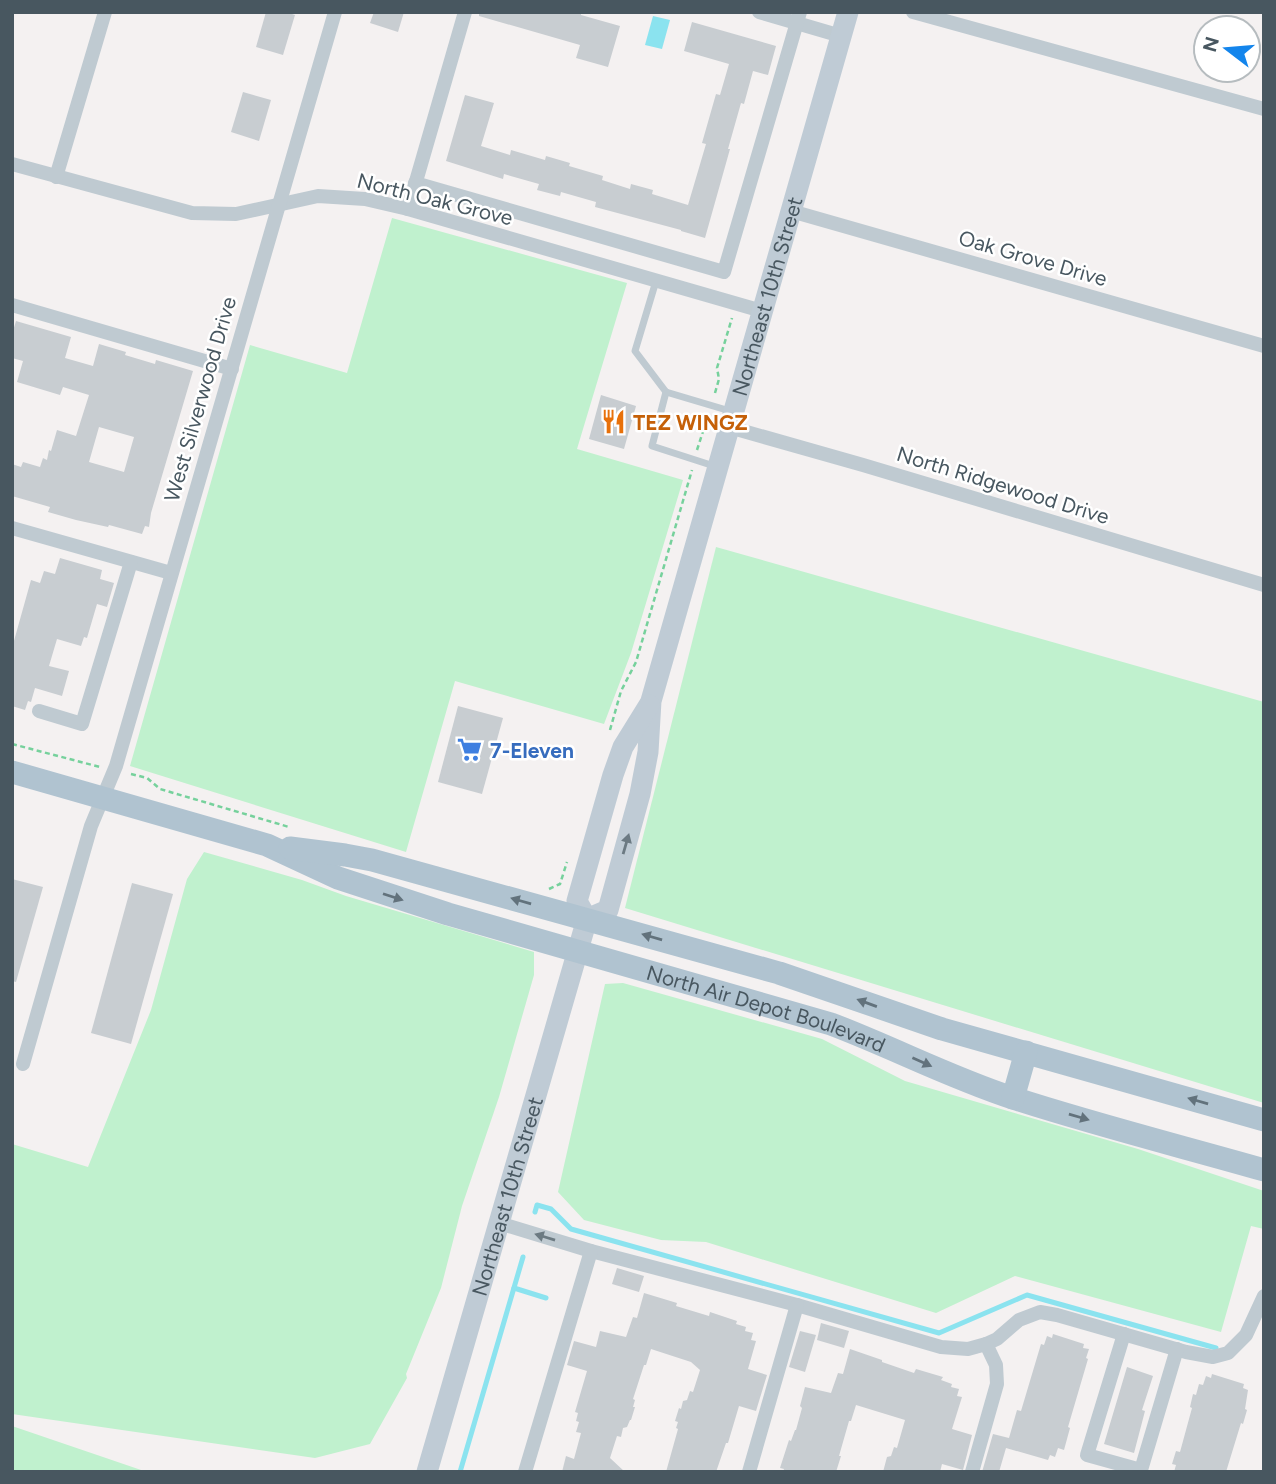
<svg xmlns="http://www.w3.org/2000/svg" width="1276" height="1484" viewBox="0 0 1276 1484" font-family="Figtree,sans-serif">
	<style>
		.green { fill: #c0f1ce }
		.water { fill: #8be3ef }
		.lines { fill: none; stroke-linecap: round; stroke-linejoin: round }
		.stream { stroke: #8be3ef; stroke-width: 5 }
		.building { fill: #c8cdd1; fill-rule: evenodd }
		.path { stroke: #76d19c; stroke-width: 2.5; stroke-dasharray: 5 3.5; stroke-linecap: butt }
		.lane { stroke: #bfcad1; stroke-width: 7 }
		.street { stroke: #bfcad1; stroke-width: 14 }
		.secondary { stroke: #bfcbd5; stroke-width: 21 }
		.primary { stroke: #b0c3d0; stroke-width: 23 }
		.oneway { fill: #6c7a83 }
		.oneway2 { fill: #62727c }
		.oneway3 { fill: #6c7a82 }
		.labels { text-anchor: middle; dominant-baseline: central; stroke-width: 5; stroke-linejoin: round; paint-order: stroke }
		.street-label { font-size: 21px; fill: #485760; stroke: #fff }
		.food-label { font-size: 21px; font-weight: bold; fill: #c56008; stroke: #fff; text-anchor: start }
		.shop-label { font-size: 21px; font-weight: bold; fill: #366cbe; stroke: #fff; text-anchor: start }
	</style>
	<rect width="100%" height="100%" fill="#f4f1f1"/>
	<g class="green">
		<polygon points="392,218 627,283 577,449 683,480 631,653 604,724 455,681 406,852 130,766 250,345 347,373"/>
		<polygon points="716,547 1264,702 1264,1103 625,908"/>
		<polygon points="204,852 302,880 346,896 534,952 534,975 499,1097 462,1206 441,1288 406,1374 407,1378 370,1444 315,1458 12,1414 12,1144 88,1167 151,1010 187,879"/>
		<polygon points="623,983 822,1039 905,1081 1138,1149 1264,1191 1264,1229 1251,1226 1221,1332 1015,1276 936,1313 706,1242 661,1240 584,1220 558,1192 605,984"/>
		<polygon points="12,1426 147,1472 12,1472"/>
	</g>
	<polygon class="water" points="653,16 670,20 662,49 645,45"/>
	<g class="lines">
		<g class="stream">
			<polyline points="535,1212 537,1205 551,1209 571,1229 939,1333 1027,1295 1216,1348"/>
			<polyline points="514,1288 546,1298"/>
			<polyline points="460,1472 523,1257"/>
		</g>
	</g>
	<g class="building">
		<polygon points="266,12 286,12 295,15 283,55 256,47"/>
		<polygon points="374,12 404,12 398,32 370,23"/>
		<polygon points="479,12 581,12 581,15 620,26 608,67 576,58 580,45 479,16"/>
		<polygon points="692,22 776,46 768,75 753,71 744,104 741,103 728,149 730,149 705,238 681,231 681,230 595,207 596,202 561,192 560,196 537,190 539,184 504,174 503,179 446,161 465,95 494,103 481,146 510,155 511,150 545,160 546,156 570,163 569,166 603,176 602,180 630,189 631,184 653,190 652,194 688,205 706,144 702,143 716,94 720,95 729,64 684,51"/>
		<polygon points="243,92 271,100 259,141 231,132"/>
		<path d="M16,321L71,337L65,358L93,366L99,344L126,352L125,355L155,364L156,360L193,371L151,513L149,527L145,526L142,534L109,525L108,527L76,520L48,512L50,507L12,496V464L21,467L23,462L40,467L43,458L47,460L49,450L51,451L57,430L76,436L89,395L63,387L60,395L17,382L23,361L12,358V334ZM99,427L134,437L124,472L89,462Z"/>
		<polygon points="601,395 636,406 624,449 589,439"/>
		<polygon points="60,558 102,570 100,579 114,583 107,607 97,604 87,638 84,637 81,646 57,639 49,666 69,671 62,696 35,688 31,702 28,701 25,710 12,706 12,648 31,580 40,583 44,571 55,574"/>
		<polygon points="458,706 503,718 482,794 438,782"/>
		<polygon points="12,879 43,887 16,982 12,981"/>
		<polygon points="132,883 173,894 131,1044 91,1033"/>
		<polygon points="617,1268 644,1276 639,1292 612,1284"/>
		<polygon points="644,1293 677,1303 676,1306 709,1316 710,1312 737,1321 736,1324 746,1327 745,1331 753,1333 751,1340 756,1341 748,1369 767,1375 756,1411 739,1406 728,1443 726,1443 716,1472 666,1472 678,1429 676,1428 678,1422 675,1421 679,1408 681,1409 683,1401 687,1400 690,1391 693,1392 700,1370 691,1362 651,1349 646,1365 644,1365 633,1399 635,1400 633,1407 635,1407 631,1420 630,1420 627,1427 623,1428 621,1437 617,1436 610,1458 625,1472 562,1472 566,1456 574,1459 581,1433 576,1432 579,1422 576,1421 578,1413 575,1412 587,1371 567,1365 574,1341 596,1347 600,1331 626,1337 633,1317 637,1318"/>
		<polygon points="821,1323 849,1331 844,1348 817,1340"/>
		<polygon points="800,1331 816,1335 805,1372 789,1367"/>
		<polygon points="1053,1334 1084,1344 1083,1348 1089,1349 1086,1358 1088,1359 1068,1427 1070,1428 1064,1450 1058,1448 1055,1457 1050,1455 1048,1460 1006,1448 999,1472 982,1472 993,1434 1009,1438 1017,1410 1021,1411 1041,1344 1044,1345 1047,1336 1052,1338"/>
		<polygon points="850,1349 882,1360 882,1362 914,1373 916,1369 943,1377 941,1380 952,1384 951,1387 959,1389 957,1396 962,1397 952,1429 972,1435 963,1470 942,1464 940,1472 883,1472 887,1457 891,1456 894,1447 897,1448 905,1420 856,1405 851,1421 849,1421 839,1456 841,1456 836,1472 783,1472 784,1469 780,1468 789,1440 791,1441 795,1430 796,1430 802,1408 800,1406 805,1387 831,1393 838,1373 843,1374"/>
		<polygon points="1127,1367 1153,1376 1142,1410 1145,1411 1134,1453 1104,1444"/>
		<polygon points="1212,1374 1244,1384 1243,1388 1248,1390 1245,1409 1247,1410 1243,1424 1241,1423 1226,1472 1174,1472 1176,1465 1172,1464 1176,1451 1180,1452 1192,1408 1190,1407 1193,1394 1196,1395 1199,1384 1203,1385 1206,1376 1211,1378"/>
	</g>
	<g class="lines">
		<g class="path">
			<polyline points="715,393 719,379 717,368 732,318"/>
			<polyline points="697,450 708,416"/>
			<polyline points="610,730 621,691 636,662 692,470"/>
			<polyline points="12,744 100,767"/>
			<polyline points="131,774 147,778 160,789 289,827"/>
			<polyline points="549,889 560,884 567,862"/>
		</g>
		<g class="lane">
			<polyline points="656,281 635,351 666,392 730,411"/>
			<polyline points="666,392 652,446 714,466"/>
		</g>
		<g class="street">
			<polyline points="759,12 841,36"/>
			<polyline points="913,12 1264,109"/>
			<polyline points="12,164 192,213 236,214 318,196 365,199 408,209 762,311"/>
			<polyline points="56,177 105,12"/>
			<polyline points="415,183 724,272 800,12"/>
			<polyline points="408,209 465,12"/>
			<polyline points="791,211 1264,346"/>
			<polyline points="12,305 232,369"/>
			<polyline points="729,427 863,465 1264,585"/>
			<polyline points="12,528 171,573"/>
			<polyline points="39,711 82,724 131,562"/>
			<polyline points="23,1064 91,826 116,766 335,12"/>
			<polyline points="499,1223 591,1251 797,1305 941,1347 968,1349 986,1344 997,1339 1019,1320 1040,1312 1057,1315 1186,1352 1213,1357 1228,1353 1246,1335 1264,1296"/>
			<polyline points="1124,1334 1087,1455 1141,1470 1177,1349"/>
			<polyline points="525,1472 591,1251"/>
			<polyline points="749,1472 797,1305"/>
			<polyline points="972,1472 997,1384 996,1365 986,1344"/>
		</g>
		<g class="secondary">
			<path id="s1" d="M587,919L608,910L640,794L648,752L651,701L848,12"/>
			<path id="s2" d="M427,1472L587,919L577,901L613,775L623,747L649,705"/>
		</g>
		<g class="primary">
			<path id="s3" d="M12,772L267,845L338,878L448,914L831,1024C892,1047 951,1078 1013,1098C1096,1125 1180,1146 1264,1170"/>
			<polyline points="290,848 345,855 372,860 779,973 942,1029 1264,1120"/>
			<polyline points="1013,1098 1026,1052"/>
		</g>
	</g>
	<defs><path id="oneway-solid" d="M-6-.8H1V-3.2L6.5 0L1 3.2V.8H-6Z" transform="scale(1.75)"/></defs>
	<use class="oneway" href="#oneway-solid" transform="translate(626 844) rotate(-74)"/>
	<g class="oneway2">
		<use href="#oneway-solid" transform="translate(393 897) rotate(18)"/>
		<use href="#oneway-solid" transform="translate(521 901) rotate(-164)"/>
		<use href="#oneway-solid" transform="translate(652 937) rotate(-164)"/>
		<use href="#oneway-solid" transform="translate(867 1003) rotate(-160)"/>
		<use href="#oneway-solid" transform="translate(922 1062) rotate(24)"/>
		<use href="#oneway-solid" transform="translate(1198 1101) rotate(-164)"/>
		<use href="#oneway-solid" transform="translate(1079 1117) rotate(16)"/>
	</g>
	<use class="oneway3" href="#oneway-solid" transform="translate(545 1237) rotate(-163)"/>
	<defs>
		<symbol id="restaurant-bare" viewBox="-9 -9 18 18"><path d="M-5-6h1v4h1v-4h1v4h1v-4h1v5L-1.5 .5V6h-2V.5L-5-1ZM5-6V6H3V1.5H1.5Q1.5-4 5-6Z" fill="#e8710a" stroke="#fff" stroke-width="2.5" paint-order="stroke"/></symbol>
		<symbol id="supermarket-bare" viewBox="-9 -9 18 18"><path d="M-6-5.5h2.5l.6 2H6L4.5 2H-2.5L-4.4-4H-6ZM-1.5 3.2a1.3 1.3 0 1 0 .1 0ZM3 3.2a1.3 1.3 0 1 0 .1 0Z" fill="#3f7fe0" stroke="#fff" stroke-width="2.5" paint-order="stroke"/></symbol>
	</defs>
	<g fill-rule="evenodd">
		<use href="#restaurant-bare" x="596" y="404" width="35" height="35"/>
		<use href="#supermarket-bare" x="452" y="732" width="35" height="35"/>
	</g>
	<g class="labels">
		<g class="street-label">
			<text transform="translate(435 199) rotate(14)">North Oak Grove</text>
			<text transform="translate(1033 258) rotate(16)">Oak Grove Drive</text>
			<text stroke="none"><textPath href="#s1" startOffset="658">Northeast 10th Street</textPath></text>
			<text transform="translate(200 399) rotate(-74)">West Silverwood Drive</text>
			<text transform="translate(1003 485) rotate(17)">North Ridgewood Drive</text>
			<text stroke="none"><textPath href="#s3" startOffset="791">North Air Depot Boulevard</textPath></text>
			<text stroke="none"><textPath href="#s2" startOffset="287">Northeast 10th Street</textPath></text>
		</g>
		<g class="food-label">
			<text x="633" y="422">TEZ WINGZ</text>
		</g>
		<g class="shop-label">
			<text x="490" y="750">7-Eleven</text>
		</g>
	</g>
	<rect width="1276" height="1484" fill="none" stroke="#485760" stroke-width="28"/>
	<g transform="translate(1227 49) rotate(286)"><circle r="33" fill="#ffffff" stroke="#b6bcbf" stroke-width="2"/>
	<path d="M0-5L12 26L0 18L-12 26Z" fill="#1385ec"/>
	<text y="-10" font-size="19" font-weight="bold" text-anchor="middle" fill="#485760">N</text>
	</g>
</svg>
